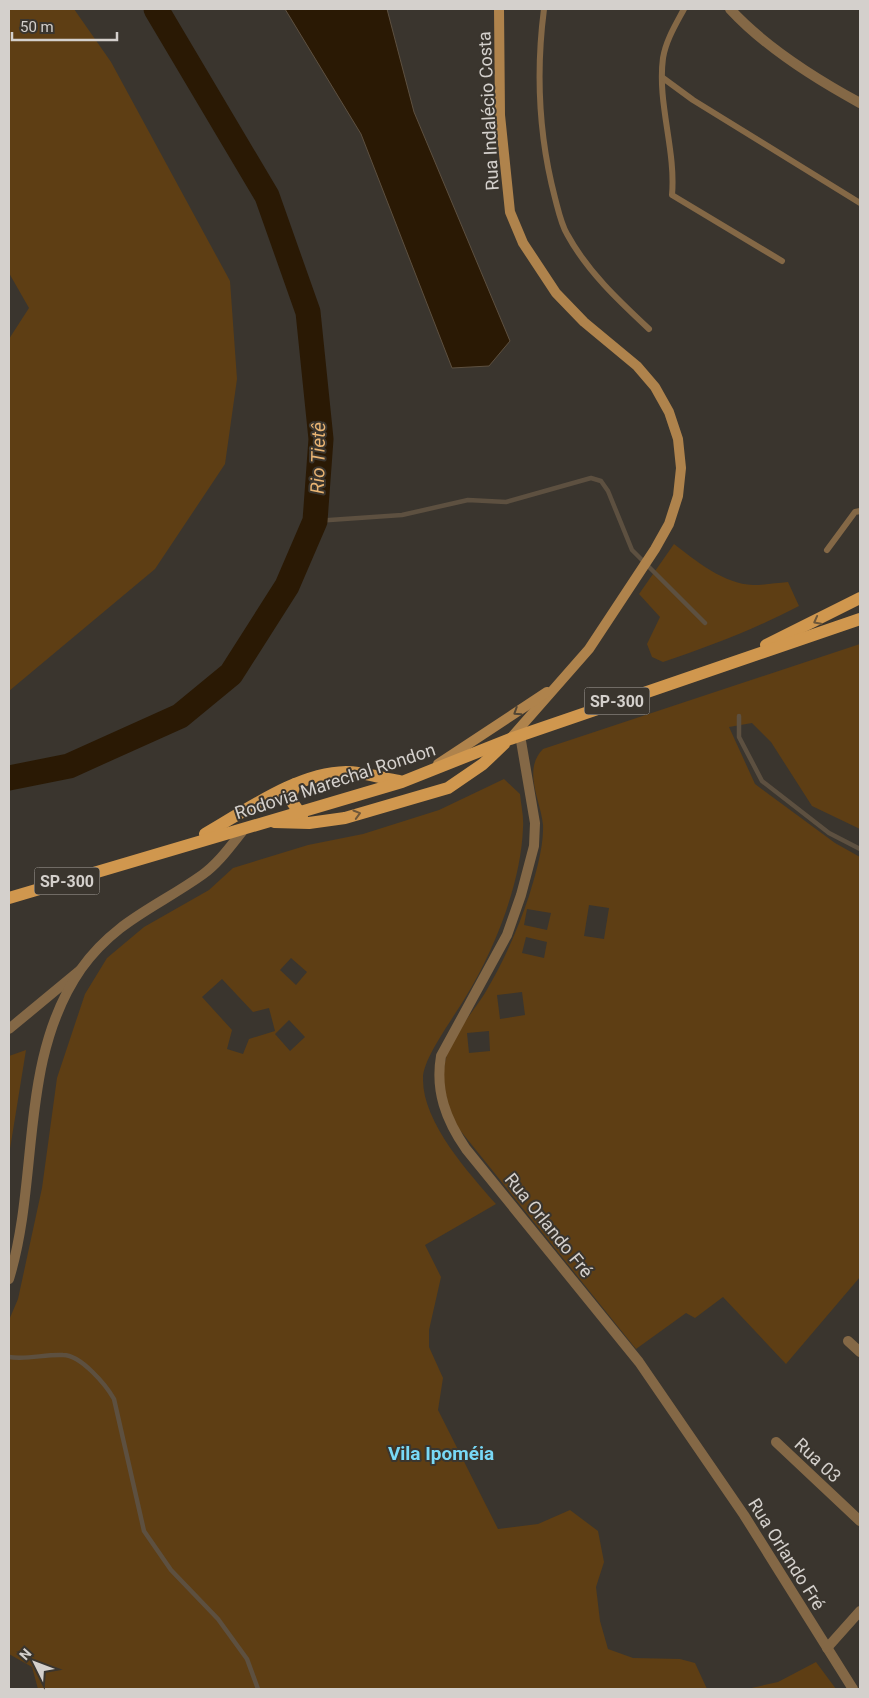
<svg xmlns="http://www.w3.org/2000/svg" width="869" height="1698" viewBox="0 0 869 1698" font-family="Roboto,sans-serif">
	<style>
		.green { fill: #5e3e14; fill-rule: evenodd }
		.water { fill: #2a1904; stroke: #5d5040 }
		.lines { fill: none; stroke-linecap: round; stroke-linejoin: round }
		.stream { stroke: #5d5040; stroke-width: 4.5 }
		.river { stroke: #2a1904; stroke-width: 25 }
		.service { stroke: #846846; stroke-width: 6 }
		.minor { stroke: #846846; stroke-width: 10 }
		.tertiary { stroke: #846846; stroke-width: 10 }
		.secondary { stroke: #af834c; stroke-width: 10 }
		.primary { stroke: #d0974e; stroke-width: 12 }
		.oneway { stroke: #6e5739 }
		.oneway2 { stroke: #514534 }
		.labels { text-anchor: middle; dominant-baseline: central; stroke-width: 4; stroke-linejoin: round; paint-order: stroke }
		.shield { fill: #3a352e; stroke: #a6a29d; stroke-width: 1 }
		.shield-label { font-size: 16px; font-weight: bold; fill: #d4d0cc }
		.street-label { font-size: 18px; fill: #d4d0cc; stroke: #3a352e }
		.water-label { font-size: 19px; font-style: italic; fill: #e9b473; stroke: #3a352e }
		.neighbourhood-label { font-size: 19px; font-weight: bold; fill: #78d8f6; stroke: #3a352e }
	</style>
	<rect width="100%" height="100%" fill="#3a352e"/>
	<g class="green">
		<polygon points="9,9 74,9 111,62 230,281 237,379 225,464 155,569 9,691 9,339 29,308 9,273"/>
		<path d="M674,544C696,561 724,584 753,585C764,585 776,583 788,582L799,606C755,629 711,646 663,662L652,657L647,644L660,617L639,594Z"/>
		<path d="M860,644V829L812,806L771,742L752,723L729,727L755,784L835,843L860,857V1277L786,1364L723,1297L695,1318L686,1313L636,1349L455,1124C447,1104 440,1079 446,1058C453,1033 472,1014 485,993C503,963 518,929 529,896C535,876 544,847 543,825C541,801 522,770 543,749ZM589,905L609,908L604,939L584,936ZM527,909L551,913L547,930L524,925ZM526,937L547,942L544,958L522,953ZM522,992L525,1015L500,1019L497,995ZM489,1031L490,1051L469,1053L467,1033Z"/>
		<path d="M504,779L520,794C521,805 524,817 523,828C521,884 494,951 465,998C454,1017 423,1058 423,1078C422,1122 469,1173 496,1204L425,1245L441,1277L429,1330V1347L443,1378L438,1410L498,1529L538,1524L570,1510L598,1531L604,1562L596,1587L600,1621L608,1649L633,1658L680,1659L695,1663L707,1689H710H38L32,1667L9,1654V1320L18,1299L42,1188L57,1078L85,994L107,958L144,927L209,890L233,868L308,845L363,834L439,810ZM291,958L307,972L296,985L280,970ZM222,979L253,1012L269,1008L275,1031L249,1039L243,1054L227,1049L232,1030L202,997ZM289,1020L305,1037L290,1051L275,1034Z"/>
		<polygon points="26,1050 9,1155 9,1056"/>
		<polygon points="816,1662 836,1689 747,1689 778,1682"/>
	</g>
	<polygon class="water" points="285,9 387,9 414,112 510,341 489,366 452,368 361,134"/>
	<g class="lines">
		<g class="stream">
			<polyline points="315,521 402,515 468,500 506,502 591,478 601,481 608,491 632,550 705,623"/>
			<polyline points="739,716 739,737 762,781 829,833 860,849"/>
			<path d="M9,1357C27,1360 45,1354 63,1355C81,1355 106,1385 114,1399L144,1531L171,1570L218,1619L247,1659L258,1689"/>
		</g>
		<polyline class="river" points="9,778 69,766 180,716 231,674 287,586 315,521 321,439 308,312 267,196 156,9"/>
		<g class="service">
			<path d="M544,9C536,71 539,137 555,198C558,209 561,224 567,234C587,271 618,300 649,329"/>
			<path d="M684,9C676,24 666,40 663,58C657,103 676,150 672,195L782,261"/>
			<polyline points="663,78 693,100 860,203"/>
			<polyline points="827,550 855,512 860,511"/>
		</g>
		<g class="minor">
			<path d="M520,735L535,823L534,846L521,895L507,935L441,1056C435,1091 446,1120 466,1149L639,1362L744,1515L853,1689"/>
			<polyline points="9,1029 79,971"/>
			<polyline points="848,1341 860,1352"/>
			<polyline points="776,1442 860,1521"/>
			<polyline points="827,1648 860,1611"/>
		</g>
		<g class="tertiary">
			<path d="M730,9C766,48 814,78 860,103"/>
			<path d="M9,1279C40,1178 18,1060 81,969C115,921 157,907 202,875C219,863 232,844 245,828"/>
		</g>
		<g class="secondary">
			<polyline points="499,9 500,115 510,212 523,243 556,293 584,322 637,366 655,387 669,412 678,439 681,468 678,496 669,524 655,549 589,649 510,739"/>
			<polyline points="438,764 547,692"/>
		</g>
		<g class="primary">
			<polyline points="766,645 860,598"/>
			<polyline points="295,784 290,799 302,816"/>
			<polyline points="274,822 309,823 345,818 448,788 483,764 504,744"/>
			<path d="M205,834C247,810 297,773 346,772C363,772 382,778 399,781"/>
			<polyline points="9,898 402,782 510,739 860,619"/>
		</g>
	</g>
	<defs><path id="oneway-chevron" d="M-2-3.5L2.5 0L-2 3.5" fill="none" stroke-width="1.6" stroke-linecap="round" stroke-linejoin="round" transform="scale(1.25)"/></defs>
	<g class="oneway">
		<use href="#oneway-chevron" transform="translate(817 621) rotate(152)"/>
		<use href="#oneway-chevron" transform="translate(357 814) rotate(-16)"/>
	</g>
	<use class="oneway2" href="#oneway-chevron" transform="translate(517 712) rotate(147)"/>
	<g class="labels">
		<g class="shield">
			<rect x="584.5" y="687.5" width="65" height="27" rx="4"/>
			<rect x="34.5" y="867.5" width="65" height="27" rx="4"/>
		</g>
		<g class="shield-label">
			<text x="617" y="701">SP-300</text>
			<text x="67" y="881">SP-300</text>
		</g>
		<g class="street-label">
			<text transform="translate(488 111) rotate(-93)">Rua Indalécio Costa</text>
			<text transform="translate(335 781) rotate(-18)">Rodovia Marechal Rondon</text>
			<text transform="translate(549 1225) rotate(51)">Rua Orlando Fré</text>
			<text transform="translate(818 1460) rotate(43)">Rua 03</text>
			<text transform="translate(787 1554) rotate(58)">Rua Orlando Fré</text>
		</g>
		<g class="water-label">
			<text transform="translate(318 458) rotate(-89)">Rio Tietê</text>
		</g>
		<g class="neighbourhood-label">
			<text x="441" y="1453">Vila Ipoméia</text>
		</g>
	</g>
	<rect width="869" height="1698" fill="none" stroke="#d4d0cc" stroke-width="20"/>
	<g transform="translate(35 1663) rotate(312)" stroke="#3a352e" stroke-width="4" paint-order="stroke">
	<path d="M0-4L9 19L0 12L-9 19Z" fill="#d4d0cc"/>
	<text y="-8" font-size="14" font-weight="bold" text-anchor="middle" fill="#d4d0cc">N</text>
	</g>
	<path d="M12 32v8h105v-8" fill="none" stroke="#d4d0cc" stroke-width="2.5"/>
	<text x="20" y="32" font-size="15" fill="#d4d0cc" stroke="#3a352e" stroke-width="4" paint-order="stroke">50 m</text>
</svg>
